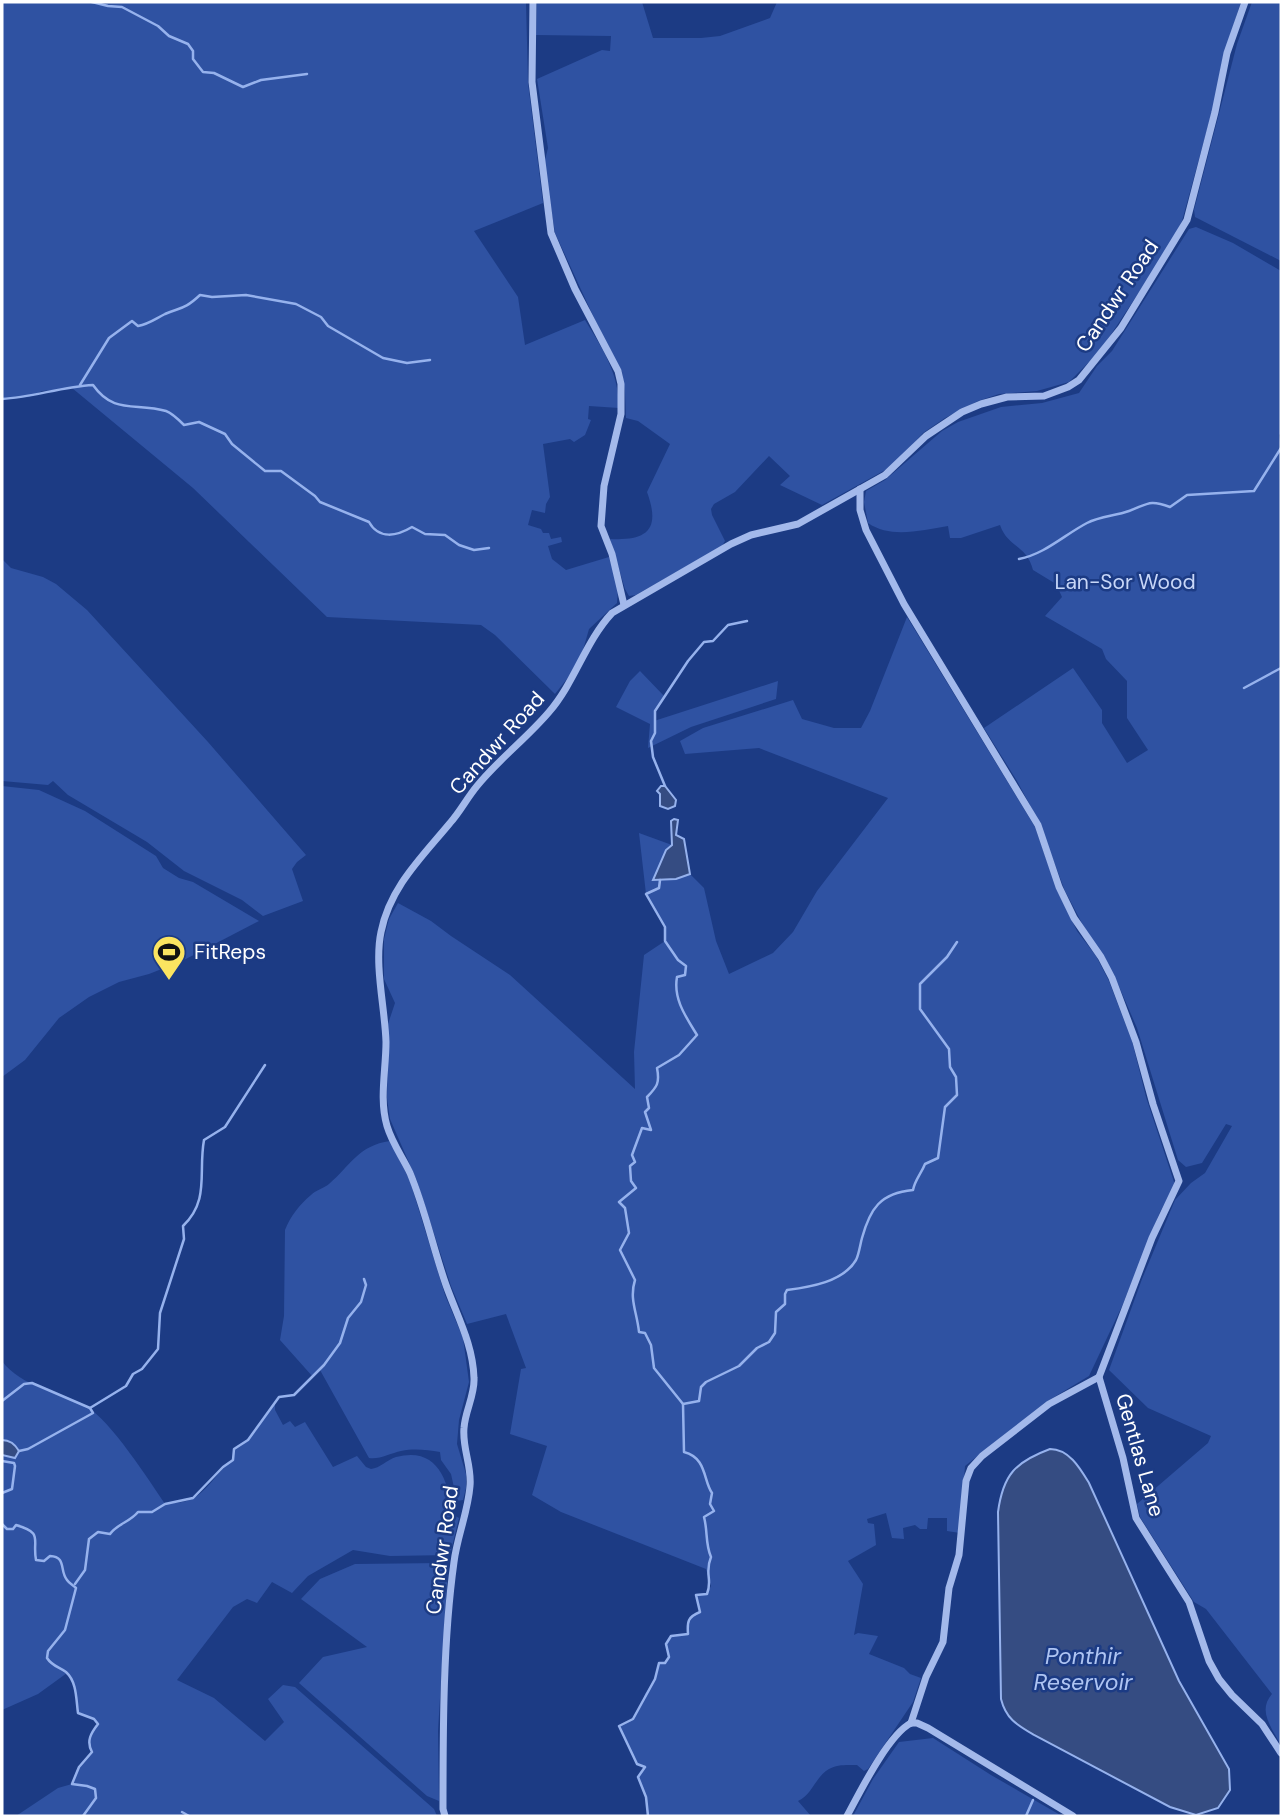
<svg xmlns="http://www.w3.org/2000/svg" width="1283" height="1818" viewBox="0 0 1283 1818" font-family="'DM Sans',sans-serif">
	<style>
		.green { fill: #2f52a2 }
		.water { fill: #354c82; stroke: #96b2ed; stroke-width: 2 }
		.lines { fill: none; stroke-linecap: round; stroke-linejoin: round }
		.stream { stroke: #96b2ed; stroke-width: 2.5 }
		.street { stroke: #a3b9eb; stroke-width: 7 }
		.labels { text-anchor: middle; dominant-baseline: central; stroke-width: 5; stroke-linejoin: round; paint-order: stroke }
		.street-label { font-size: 21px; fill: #fff; stroke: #1c3b84 }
		.park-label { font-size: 21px; fill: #c8d7f8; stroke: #1c3b84 }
		.poi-label { font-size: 21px; fill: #fff; stroke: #1c3b84; text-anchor: start }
		.water-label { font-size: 23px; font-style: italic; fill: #aec4f2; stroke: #1c3b84 }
	</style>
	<rect width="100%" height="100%" fill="#1c3b84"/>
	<g class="green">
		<path d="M2,2H526L528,83L543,203L474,231L518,297L525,345L585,320C603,349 619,374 619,408L589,406L588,419L591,420L585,435L574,442L570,439L543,444L550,497L546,504L545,513L532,510L528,525L541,529L543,533H549L551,539L561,537L562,542L548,546L552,559L566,570L609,557L618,589L617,603L589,629L583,650L570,675L555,694L495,635L481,625L327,617L193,488L72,388L42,391L29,397L2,399Z"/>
		<path d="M537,2H642L653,38H701L720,36L770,18L777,2H1241L1223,57L1213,108L1182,221L1171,244L1100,351L1069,382L1037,391L999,394L978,401L945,418L923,433L900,459L887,469L822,505L780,485L790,476L769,456L735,492L714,504L711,509L712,515L725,541L722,546L636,595L629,596L625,589L610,539C647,541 661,530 647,492L670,444L638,421L626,418L625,392L622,372L595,320L555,233L546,178L545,160L548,148L537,79L602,50L610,51L611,36L536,35Z"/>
		<polygon points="1252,2 1281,2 1281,261 1195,217 1194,210 1237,44"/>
		<path d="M1196,227L1233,243L1281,271V433L1279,435L1281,448V1745C1272,1728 1257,1711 1272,1694L1206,1609L1194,1602L1140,1517L1137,1504L1208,1443L1211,1436L1148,1408L1109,1370L1142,1279L1175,1200L1191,1183L1205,1173L1232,1126L1226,1124L1202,1163L1186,1167L1178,1160L1137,1028L1114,975L1084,927L1065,891L1038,820L1017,781L984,728L1073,668L1102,710V723L1127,763L1148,750L1127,718V681L1106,659L1102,649L1045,616L1062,597L1056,584L1033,570C1027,545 1008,548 1000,525L961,538H950L948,526C922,530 891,539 868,523L864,502L866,491L885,480L942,431L958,422L1001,407L1042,403L1079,393L1097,366L1112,351L1189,229Z"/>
		<polygon points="2,559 11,568 43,577 56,584 87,610 208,742 306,855 297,862 292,869 303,901 263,916 242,900 184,871 147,842 68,795 53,781 48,785 2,781"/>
		<path d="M907,617L1035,827L1057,890L1077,931L1096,956L1109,981L1132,1041L1146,1097L1175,1185L1160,1212L1123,1304L1089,1376L1046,1402L965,1466L960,1533L947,1531V1518H928L927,1529H920L915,1525L903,1528L904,1539L892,1538L886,1513L867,1519L868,1523L874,1524L876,1545L848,1561L863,1584L854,1635L858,1633L878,1636L869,1654L904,1668L910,1674L921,1678L913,1702L868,1769L864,1771L857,1765C848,1765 837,1764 829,1769C815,1777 813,1794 798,1801L811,1816H648L646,1797L638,1777L644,1767L637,1764L619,1726L633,1719L643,1703L645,1694L655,1679L659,1663H665L669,1657L666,1644L671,1636L688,1634C687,1621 688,1617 700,1611L696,1595L707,1594L711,1586L706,1569L561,1512L532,1495L547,1446L510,1434L521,1369L526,1368L506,1314L467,1324L451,1286L417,1181L390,1119L387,1098L388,1024L395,1003L384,979V939L389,919L398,903L431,921L451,936L510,975L635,1089L634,1052L644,955L665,941L664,927L646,894L639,833L672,845L676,879L690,874L704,888L716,941L729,974L773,953L793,932L817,891L888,798L759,748L685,754L680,741L703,728L793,700L802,719L834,728H861L870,711Z"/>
		<polygon points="640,671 665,697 655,711 654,721 778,681 776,699 691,727 648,748 650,724 616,707 630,681"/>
		<polygon points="2,786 39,790 85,811 156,856 163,868 179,878 193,882 259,921 182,961 149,974 119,982 89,997 59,1018 25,1060 2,1077"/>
		<path d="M390,1141L410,1181L445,1295L463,1338L469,1382L459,1420L457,1444L466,1474V1488L463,1500L457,1501L451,1474L441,1460L440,1452C427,1450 415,1448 401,1451C391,1453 379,1460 369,1458L320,1370L313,1377L280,1340L284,1316L285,1230C290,1217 300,1204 311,1195C316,1190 324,1188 329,1184C350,1166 359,1145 390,1141Z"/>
		<path d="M2,1361C21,1387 60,1392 87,1407C110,1420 149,1480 165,1504C173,1503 184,1503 192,1499C209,1490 218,1470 233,1460L234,1449L248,1440L275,1403V1410L283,1425L290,1421L295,1427L305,1422L333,1467L357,1456L366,1467L371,1469C380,1468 387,1460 396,1457C437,1446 449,1480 452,1514L459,1518L450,1555L390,1556L353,1550L308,1576L292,1593L272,1582L257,1603L247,1599L233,1607L177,1680L214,1698L265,1741L284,1722L268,1699L283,1685L295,1687L434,1809L437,1816H16L58,1788L72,1784L79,1767L92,1752C86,1740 91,1734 98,1724L94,1719L78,1713L74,1683L67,1673L38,1694L2,1710Z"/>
		<polygon points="442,1563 448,1567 438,1731 439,1801 427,1796 299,1683 323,1657 367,1647 301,1599 320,1579 355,1564"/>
		<polygon points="933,1738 991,1775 1062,1816 853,1816 873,1779 899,1742"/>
	</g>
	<g class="water">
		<polygon points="661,786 665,786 676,800 675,806 668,809 660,806 660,794 657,791"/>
		<polygon points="674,819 678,820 676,835 684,839 690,874 676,879 653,880 666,850 672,845 671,821"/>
		<path d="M2,1440C10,1440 15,1444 19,1451L15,1458L2,1455Z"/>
		<path d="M1050,1449C1069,1449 1080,1468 1089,1483L1179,1681L1229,1769L1230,1790L1218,1808L1196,1815L1170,1807L1034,1735C1017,1725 1006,1719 1001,1699L998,1512C1003,1475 1015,1462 1050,1449Z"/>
	</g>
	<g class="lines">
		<g class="stream">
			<polyline points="92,2 108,6 122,7 158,26 169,36 188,44 193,51 193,59 203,72 214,73 243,87 261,80 307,74"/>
			<path d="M80,385L109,338L132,321L138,326C149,324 155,319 165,314C181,307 184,310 200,295L212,297L246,295L296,304L321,317L328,326L383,358L407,363L430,360"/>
			<path d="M2,399C33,397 61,387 93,385C114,415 136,402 166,411C172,413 179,420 184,425L199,422L225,434L232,444L265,471H281L315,496L320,502L369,522C379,540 397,536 412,527L425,534L445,535L459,545L474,550L489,548"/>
			<path d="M1019,559C1045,554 1064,535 1087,523C1100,516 1115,516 1129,511C1148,504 1149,499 1170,507L1187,495L1254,491L1281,448"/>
			<polyline points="1244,688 1281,668"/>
			<polyline points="665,786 653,757 651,741 655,733 655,711 688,661 704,642 713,641 728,625 747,621"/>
			<polyline points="2,1401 24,1384 32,1383 90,1408"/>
			<path d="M683,1404L699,1401L701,1387L706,1382L739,1366L757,1348L769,1342L775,1333L776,1312L785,1304V1294L787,1290C810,1287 843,1282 856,1260C859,1254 860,1245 862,1238C870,1209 880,1193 913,1190C915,1180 921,1174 925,1164L938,1158L945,1107L957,1095L956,1077L950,1067L949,1049L920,1009V984L947,957L957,942"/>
			<path d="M19,1451L28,1449L93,1413L90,1408L126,1386L133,1374L142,1369L158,1349L160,1313L184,1239L183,1226C210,1200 198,1173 204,1140L225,1127L265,1065"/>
			<polyline points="2,1461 14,1463 15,1466 12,1489 2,1493"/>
			<path d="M2,1524L7,1529H13L16,1525C44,1533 32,1539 36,1560L44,1561L50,1556C67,1557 59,1570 67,1580C69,1583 73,1585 76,1588L65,1630L48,1651L47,1658C52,1666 59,1667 66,1672C77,1682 76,1699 78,1713L94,1719L98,1724C91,1733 86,1741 92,1752L79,1767L72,1784L87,1786L95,1789L96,1798L83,1816"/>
			<path d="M75,1584L85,1570L89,1539L98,1532L110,1534C117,1524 130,1522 138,1512H152L165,1504L193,1498L223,1467L233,1460L234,1449L248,1440L279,1397L294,1395L324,1365L340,1343L348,1318L361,1302L366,1285L364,1279"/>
			<polyline points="182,1812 189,1816"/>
			<path d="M648,1816L646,1797L638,1777L645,1767L637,1764L619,1726L633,1719L655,1679L659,1663H665L669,1657L666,1644L671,1636L688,1634C687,1621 688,1617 700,1612L696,1595L707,1594C713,1579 704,1574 711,1557C705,1543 708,1532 704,1517L714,1511L710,1504L712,1493C703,1480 707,1458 684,1452L683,1404L654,1368L651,1345L645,1333L639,1332C637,1312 629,1299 635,1280L620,1250L629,1233L625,1208L619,1202L636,1188L631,1181L630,1166L635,1162L632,1155L642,1128L651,1130L645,1112L649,1108L647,1097C657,1087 660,1083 657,1068L679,1055L697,1035C686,1017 673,999 677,977L685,975L686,966L678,960L665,941V927L646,894L659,888L660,880"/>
			<polyline points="1026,1816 1033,1800"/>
		</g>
		<g class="street">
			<polyline points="533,2 532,82 551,233 575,289 618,371 621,384 621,414 604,486 601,526 612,554 624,605"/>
			<polyline points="860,489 860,510 866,530 904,604 1038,825 1059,887 1074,918 1101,957 1112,978 1136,1042 1153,1104 1179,1181 1152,1238 1099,1377 1049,1404 982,1456 971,1468 966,1481 959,1555 949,1588 943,1642 926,1677 911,1723"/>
			<polyline points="1099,1377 1123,1458 1136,1518 1189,1602 1209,1661 1219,1679 1232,1695 1262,1724 1281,1753"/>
			<polyline points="911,1723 917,1723 928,1728 1073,1816"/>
			<path d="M445,1816L443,1809C443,1729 443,1641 454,1562C457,1537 468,1512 470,1486C472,1466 462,1448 464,1428C465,1411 475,1395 474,1378C473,1344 457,1316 446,1285C433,1248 425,1209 410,1173C403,1158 392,1143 387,1126C379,1099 386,1070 386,1042C385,1008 374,965 381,932C390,887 422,857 450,823C460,812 467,798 477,786C499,759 527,738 549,712C575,682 585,642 612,613L731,544L751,535L798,524L885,475L926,436L962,412L981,404L1007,397L1044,396L1068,387L1079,380L1121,328L1187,220L1215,112L1227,53L1245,2"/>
			<path d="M847,1816C860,1792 888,1735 911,1723"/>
		</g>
	</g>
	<defs>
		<symbol id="stadium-pin" viewBox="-11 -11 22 30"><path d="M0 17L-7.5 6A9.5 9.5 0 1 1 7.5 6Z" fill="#fbe460" stroke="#1c3b84"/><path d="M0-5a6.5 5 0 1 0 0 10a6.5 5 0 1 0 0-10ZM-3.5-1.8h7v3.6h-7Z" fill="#111"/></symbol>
	</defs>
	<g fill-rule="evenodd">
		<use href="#stadium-pin" x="150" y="933" width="38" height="52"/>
	</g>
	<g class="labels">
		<g class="street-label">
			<text transform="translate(1117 296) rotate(-56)">Candwr Road</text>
			<text transform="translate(497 743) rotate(-48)">Candwr Road</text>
			<text transform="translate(1140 1455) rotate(74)">Gentlas Lane</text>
			<text transform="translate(442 1550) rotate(-82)">Candwr Road</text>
		</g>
		<g class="park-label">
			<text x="1125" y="582">Lan-Sor Wood</text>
		</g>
		<g class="poi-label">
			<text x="194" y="952">FitReps</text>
		</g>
		<g class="water-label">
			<text x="1083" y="1656">Ponthir<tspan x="1083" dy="26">Reservoir</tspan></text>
		</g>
	</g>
	<rect width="1283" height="1818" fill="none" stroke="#ffffff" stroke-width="7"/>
</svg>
